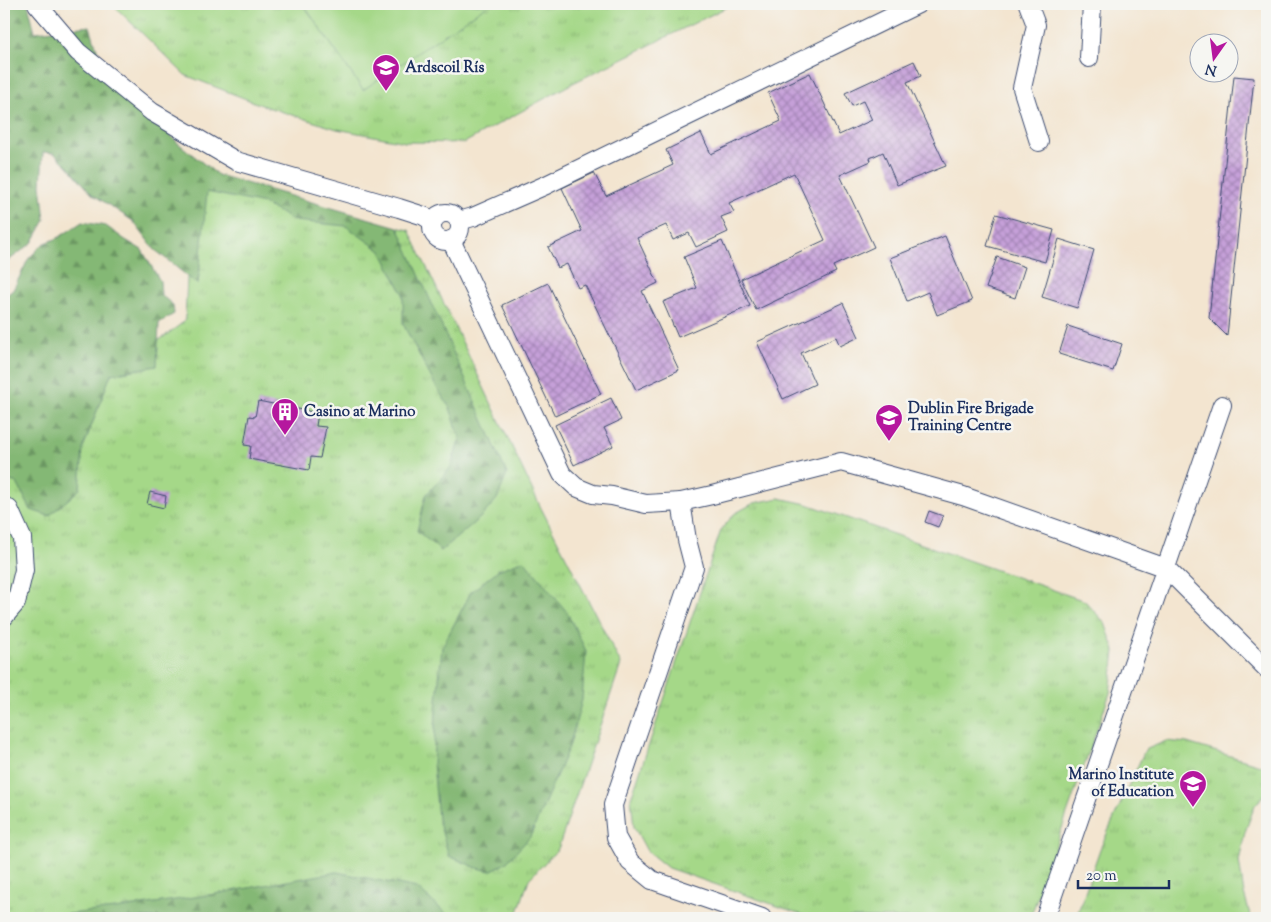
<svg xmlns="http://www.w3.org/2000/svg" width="1271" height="922" viewBox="0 0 1271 922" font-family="'Sorts Mill Goudy',serif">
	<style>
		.grass { fill: url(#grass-tufts); stroke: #608473 }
		.forest { fill: url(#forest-firs); stroke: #507469 }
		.pitch { fill: #a5d888; stroke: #608473 }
		.building { fill: url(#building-cross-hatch) }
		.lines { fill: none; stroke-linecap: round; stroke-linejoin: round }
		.lane-casing { stroke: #3b4a6f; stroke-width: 20 }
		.lane { stroke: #fff; stroke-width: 18 }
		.labels { text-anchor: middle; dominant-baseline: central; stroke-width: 5; stroke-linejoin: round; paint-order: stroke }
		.poi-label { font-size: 15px; font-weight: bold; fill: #1b2f5e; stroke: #f6f6f2; text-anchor: start }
	</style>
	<defs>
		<pattern id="grass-tufts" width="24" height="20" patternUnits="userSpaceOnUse" patternTransform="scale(1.25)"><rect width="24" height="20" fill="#a5d888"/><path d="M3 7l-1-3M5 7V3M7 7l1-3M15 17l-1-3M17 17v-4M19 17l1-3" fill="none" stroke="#8dba78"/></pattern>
		<pattern id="forest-firs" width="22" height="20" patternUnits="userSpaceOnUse" patternTransform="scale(1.25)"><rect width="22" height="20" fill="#84b874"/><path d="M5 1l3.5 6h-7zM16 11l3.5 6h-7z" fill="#6b9662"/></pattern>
		<pattern id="building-cross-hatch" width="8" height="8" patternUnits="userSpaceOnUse" patternTransform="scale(1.25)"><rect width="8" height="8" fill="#c6a0d9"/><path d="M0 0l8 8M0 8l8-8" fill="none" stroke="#a083b3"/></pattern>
	</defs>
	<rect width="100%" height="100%" fill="#f6f6f2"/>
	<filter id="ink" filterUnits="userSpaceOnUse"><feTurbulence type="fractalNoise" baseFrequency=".02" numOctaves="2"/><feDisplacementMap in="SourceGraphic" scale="10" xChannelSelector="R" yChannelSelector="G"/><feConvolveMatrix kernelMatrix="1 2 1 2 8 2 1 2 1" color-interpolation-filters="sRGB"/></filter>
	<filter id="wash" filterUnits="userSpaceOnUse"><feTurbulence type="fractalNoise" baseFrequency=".0096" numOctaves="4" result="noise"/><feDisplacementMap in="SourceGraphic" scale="20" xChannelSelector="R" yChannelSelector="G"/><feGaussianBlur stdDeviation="1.12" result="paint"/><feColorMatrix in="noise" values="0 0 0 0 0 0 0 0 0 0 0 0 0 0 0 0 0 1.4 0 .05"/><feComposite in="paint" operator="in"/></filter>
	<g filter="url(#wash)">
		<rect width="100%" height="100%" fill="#f3e5d0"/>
		<g class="grass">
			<polygon points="112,4 733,4 571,84 464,143 405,142 337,129 264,106 185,75"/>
			<polygon points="192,166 301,204 409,230 541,508 621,664 558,849 529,879 516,918 4,918 4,468 83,448 111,373 165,336 185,321"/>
			<polygon points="779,498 807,504 1085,601 1105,623 1115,651 1110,693 1030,918 812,918 668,868 647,851 634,827 631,798 721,530 734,514 754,503"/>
			<polygon points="1166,741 1187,743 1267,767 1267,792 1255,805 1245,832 1239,861 1244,894 1251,918 1076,918 1100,849 1145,750"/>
		</g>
		<g class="forest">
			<polygon points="4,4 28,4 35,32 90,26 104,72 144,106 178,143 218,175 398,227 507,474 497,499 482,516 441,551 417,531 426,495 451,467 460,438 450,408 435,385 403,324 403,294 381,251 346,226 295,221 264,204 207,192 198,285 154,249 133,221 92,194 68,166 54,153 43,152 41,185 45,220 32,243 4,264"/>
			<polygon points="82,222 106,226 124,239 142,250 160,281 161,295 173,305 174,314 159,323 157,366 111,374 83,448 80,489 49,516 31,510 17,483 4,479 4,297 13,290 29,258 43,244 58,238"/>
			<polygon points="524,560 567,612 586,651 582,700 570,744 530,837 506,863 490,871 477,868 449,856 438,819 433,763 436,711 442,647 471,592 498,570"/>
			<polygon points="337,872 417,888 451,918 4,918 4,914 31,918 115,909 215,894"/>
		</g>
		<polygon class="pitch" points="303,4 489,4 363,90"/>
		<g id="blocks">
			<g class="building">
				<polygon points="914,61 921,76 907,82 946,166 897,185 883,152 870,158 871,161 840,175 874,247 833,266 836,272 756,310 741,279 825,240 794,173 729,203 734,212 721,217 728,232 696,247 689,233 673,240 666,225 637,238 658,283 642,291 679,370 636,390 585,285 578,288 567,264 558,268 548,247 582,231 562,188 594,173 606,196 673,165 666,150 701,133 711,154 781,121 768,93 810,73 839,135 872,120 863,101 852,106 845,93"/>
				<polygon points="1234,76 1254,78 1227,336 1209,318"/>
				<polygon points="996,214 1054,230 1045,262 987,246"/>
				<polygon points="945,236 972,301 937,315 928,292 907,301 890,258"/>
				<polygon points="1059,239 1094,250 1077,308 1042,297"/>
				<polygon points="722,241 750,306 678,337 663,302 697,288 684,257"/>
				<polygon points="997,257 1025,267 1015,298 986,288"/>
				<polygon points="548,283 601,394 555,416 502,305"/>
				<polygon points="843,303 859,337 840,346 836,337 801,353 815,384 783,399 757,342"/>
				<polygon points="1068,326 1122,344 1113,371 1059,354"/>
				<polygon points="611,398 621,420 604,428 613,446 574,465 555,425"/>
				<polygon points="258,401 318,413 316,426 326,427 320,458 311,457 309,470 249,459 251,446 244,445 249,416 255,417"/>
				<polygon points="150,492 166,496 164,508 147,504"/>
				<polygon points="929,511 943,516 938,527 925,522"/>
			</g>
		</g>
	</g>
	<g filter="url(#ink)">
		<use href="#blocks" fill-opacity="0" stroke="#3b4a6f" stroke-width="1"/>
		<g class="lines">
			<defs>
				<g id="lane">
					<polyline points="37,4 78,52 152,112 236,161 399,208 424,216 432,221"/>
					<polyline points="1028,4 1036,25 1022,88 1039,142"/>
					<polyline points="1089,58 1092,4"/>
					<circle cx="446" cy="227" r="14"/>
					<polyline points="459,221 473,217 546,185 918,4"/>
					<polyline points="451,240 562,474 576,487 593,494 612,496 646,504 681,502 687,540 694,567 613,805 616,837 630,862 652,880 762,918"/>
					<polyline points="681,502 712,495 841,462 963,496 1166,568 1267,669"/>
					<polyline points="4,506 9,509 22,538 24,570 16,603 4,617"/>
					<polyline points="1045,918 1222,405"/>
				</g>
			</defs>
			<use href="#lane" class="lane-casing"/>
			<use href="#lane" class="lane"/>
		</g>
	</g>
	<defs>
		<symbol id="school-pin" viewBox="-11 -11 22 30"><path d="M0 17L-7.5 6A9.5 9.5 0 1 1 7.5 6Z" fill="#b5179e" stroke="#f6f6f2"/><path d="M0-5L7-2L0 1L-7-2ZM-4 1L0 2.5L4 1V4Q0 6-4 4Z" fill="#fff"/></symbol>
		<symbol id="building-pin" viewBox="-11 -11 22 30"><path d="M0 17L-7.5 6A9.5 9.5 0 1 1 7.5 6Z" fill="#b5179e" stroke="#f6f6f2"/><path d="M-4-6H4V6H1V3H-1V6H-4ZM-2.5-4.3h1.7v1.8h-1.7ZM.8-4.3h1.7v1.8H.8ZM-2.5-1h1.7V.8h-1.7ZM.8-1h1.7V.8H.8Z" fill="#fff"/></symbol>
		<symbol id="university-pin" viewBox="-11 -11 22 30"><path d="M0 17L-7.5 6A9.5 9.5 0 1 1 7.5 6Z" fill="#b5179e" stroke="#f6f6f2"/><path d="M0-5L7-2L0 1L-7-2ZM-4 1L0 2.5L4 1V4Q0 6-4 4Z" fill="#fff"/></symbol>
	</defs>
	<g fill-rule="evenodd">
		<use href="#school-pin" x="370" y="52" width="32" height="43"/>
		<use href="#building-pin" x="269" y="396" width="32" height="43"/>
		<use href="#university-pin" x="873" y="402" width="32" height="43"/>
		<use href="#university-pin" x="1177" y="768" width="32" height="43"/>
	</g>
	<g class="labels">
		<g class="poi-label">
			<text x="405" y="68">Ardscoil Rís</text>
			<text x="908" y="409">Dublin Fire Brigade<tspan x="908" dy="17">Training Centre</tspan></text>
			<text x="304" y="412">Casino at Marino</text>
			<text x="1174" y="775" text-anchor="end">Marino Institute<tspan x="1174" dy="17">of Education</tspan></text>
		</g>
	</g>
	<rect width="1271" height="922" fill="none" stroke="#f6f6f2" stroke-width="20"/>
	<g transform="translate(1214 58) rotate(194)"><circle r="24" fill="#f6f6f2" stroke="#9ea6b7"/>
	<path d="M0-4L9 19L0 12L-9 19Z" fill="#b5179e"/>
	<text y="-8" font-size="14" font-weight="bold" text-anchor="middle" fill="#1b2f5e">N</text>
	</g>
	<path d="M1078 880v8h91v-8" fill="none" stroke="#1b2f5e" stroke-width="2.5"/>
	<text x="1086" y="880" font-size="15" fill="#1b2f5e" stroke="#f6f6f2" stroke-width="4" paint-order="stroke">20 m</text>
</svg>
